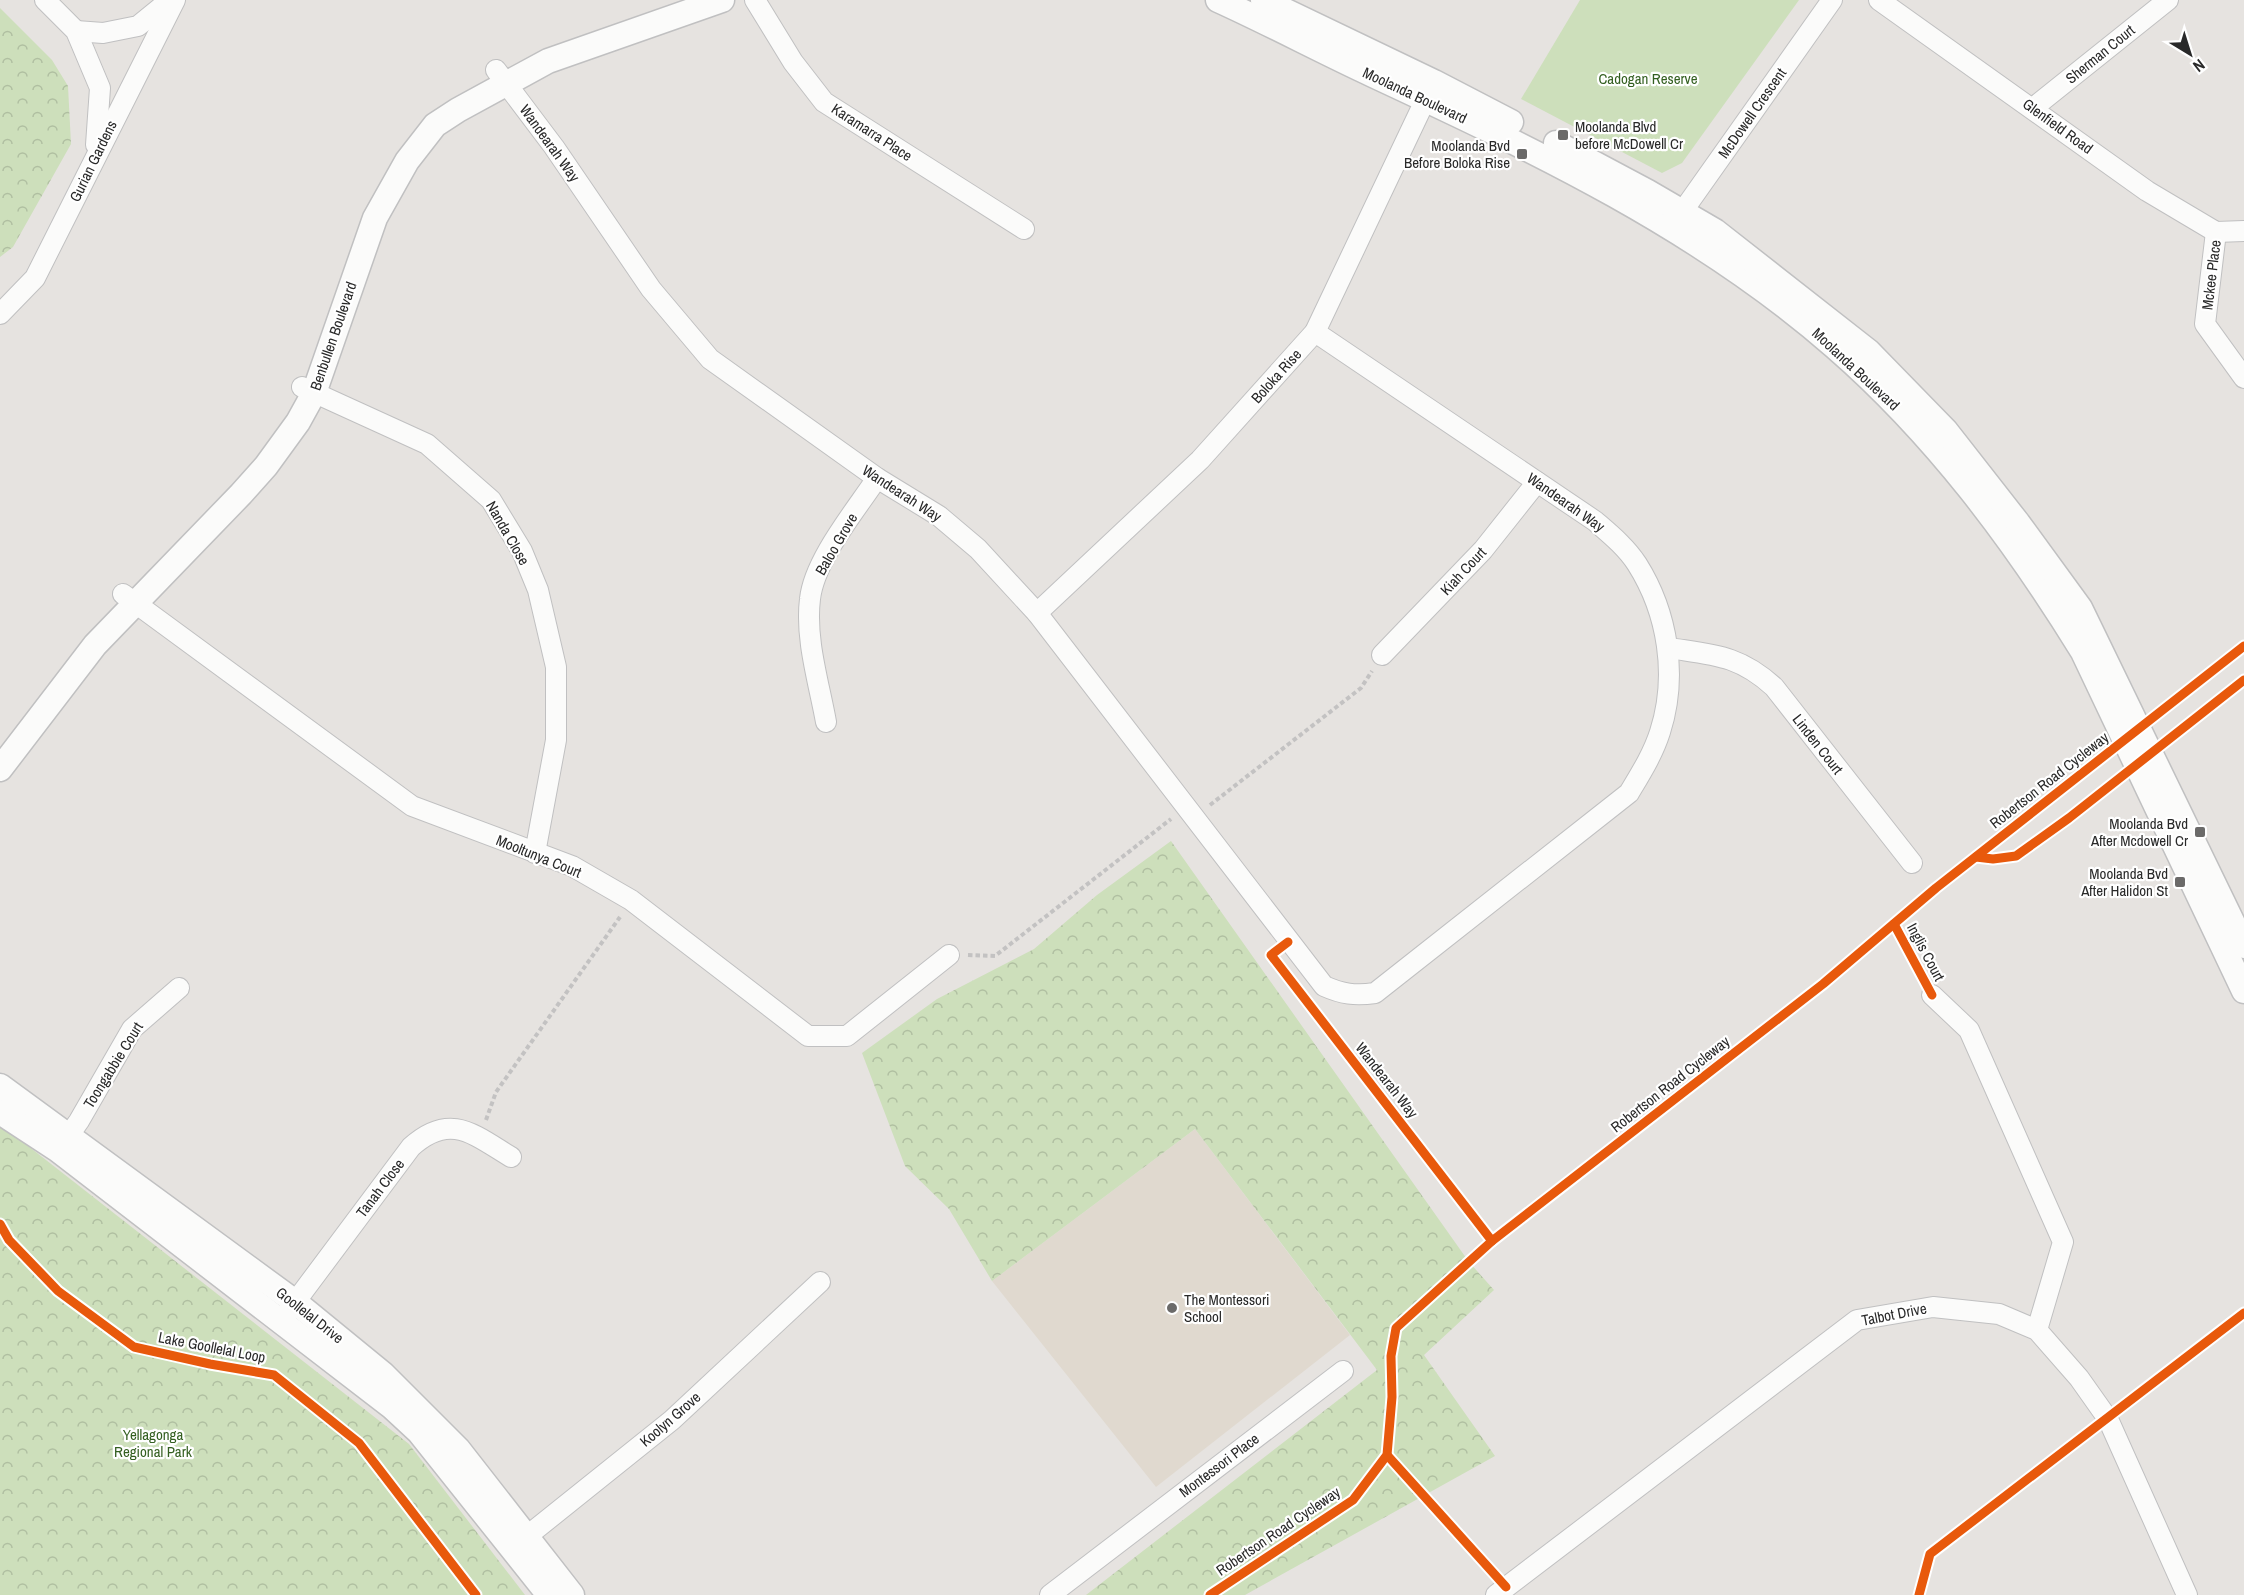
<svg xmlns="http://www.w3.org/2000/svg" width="2244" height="1595" viewBox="0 0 2244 1595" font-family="'Archivo Narrow',sans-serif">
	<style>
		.education { fill: #e0d9cf }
		.grass { fill: #cddfbb }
		.forest { fill: url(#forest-crowns) }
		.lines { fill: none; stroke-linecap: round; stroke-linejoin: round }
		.minor-casing { stroke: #c0c0c1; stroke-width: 22 }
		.tertiary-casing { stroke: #c0c0c1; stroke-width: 27 }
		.path { stroke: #c3c2c2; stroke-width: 4; stroke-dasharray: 4.5 3; stroke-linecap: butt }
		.minor { stroke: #fbfbfa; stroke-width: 20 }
		.tertiary { stroke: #fbfbfa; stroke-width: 24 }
		.cycleway-casing { stroke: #fff; stroke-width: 13 }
		.cycleway { stroke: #e8590c; stroke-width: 9 }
		.poi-dot { fill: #6b6a69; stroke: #fff; stroke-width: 2 }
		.labels { text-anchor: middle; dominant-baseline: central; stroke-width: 4.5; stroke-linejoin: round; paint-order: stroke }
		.street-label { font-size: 15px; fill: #292929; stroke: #fff }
		.park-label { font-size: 15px; fill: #335f20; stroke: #fff }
		.poi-label { font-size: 15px; fill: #292929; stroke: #fff; text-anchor: end }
	</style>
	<defs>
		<pattern id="forest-crowns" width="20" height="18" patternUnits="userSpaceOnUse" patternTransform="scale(1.5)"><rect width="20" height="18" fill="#cddfbb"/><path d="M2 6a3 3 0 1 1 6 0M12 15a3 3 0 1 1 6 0" fill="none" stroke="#b0bfa1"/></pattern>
	</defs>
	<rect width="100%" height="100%" fill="#e6e3e0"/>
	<polygon class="education" points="1195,1129 1350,1335 1156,1487 992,1281"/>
	<polygon class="grass" points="1580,0 1799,0 1682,163 1662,173 1521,99"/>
	<g class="forest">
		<polygon points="0,8 52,60 68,86 71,144 13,247 0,257"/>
		<polygon points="1171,841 1469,1262 1494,1290 1424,1355 1495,1456 1245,1595 1086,1595 1377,1370 1195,1129 992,1281 949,1209 905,1166 862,1053 937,999 1034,949 1097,895"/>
		<polygon points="0,1124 409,1444 525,1595 0,1595"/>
	</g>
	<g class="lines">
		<defs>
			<g id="minor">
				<polyline points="45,0 76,31 100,88 96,145"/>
				<polyline points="755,0 793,62 824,102 1024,229"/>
				<polyline points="1879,0 2147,191 2216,232 2244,231"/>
				<polyline points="76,31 103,33 138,26 170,0"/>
				<path d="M496,70L554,147L651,289L710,359L877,478L939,516L978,549L1037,613L1324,986C1342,994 1355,996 1375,993L1629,793C1641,773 1653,754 1660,732C1678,676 1668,613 1637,564C1626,547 1610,534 1595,521L1315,332"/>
				<polyline points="2033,108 2168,0"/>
				<polyline points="1675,222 1832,0"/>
				<polyline points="2216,232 2205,324 2244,378"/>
				<polyline points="0,314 35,278 175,0"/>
				<polyline points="302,387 427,444 491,500 522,551 538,590 556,667 556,740 535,853"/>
				<polyline points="123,594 412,806 572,866 631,900 808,1036 847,1036 949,955"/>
				<polyline points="1037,613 1200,460 1315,332 1431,88"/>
				<path d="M1669,648C1714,655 1739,655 1774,687L1912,863"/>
				<polyline points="1382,655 1483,550 1537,482"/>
				<path d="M826,722C819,683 805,639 810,599C814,560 856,510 877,478"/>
				<polyline points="1932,995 1969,1030 2063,1242 2037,1330"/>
				<polyline points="60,1148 79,1121 132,1029 179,988"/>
				<path d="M287,1313L411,1147C450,1112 473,1134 511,1157"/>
				<polyline points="516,1545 672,1420 820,1282"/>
				<polyline points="1050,1595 1343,1371"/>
				<polyline points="1496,1595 1857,1320 1933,1307 1999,1314 2037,1330 2079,1378 2108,1419 2187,1595"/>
			</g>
			<g id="tertiary">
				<path d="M1218,0C1271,24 1321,51 1373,75C1536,151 1699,228 1835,347C1935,434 2014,540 2083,652L2244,991"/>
				<polyline points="1263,0 1434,82 1511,122"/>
				<polyline points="1556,143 1648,192 1715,231 1868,351 1946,431 2018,523 2080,608 2244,946"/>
				<polyline points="0,769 95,645 241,494 266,466 298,422 314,393 375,218 407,161 435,125 458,110 548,61 722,0"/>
				<polyline points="0,1086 295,1302 383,1374 458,1449 572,1595"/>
				<polyline points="0,1112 58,1150 392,1407 419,1432 549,1595"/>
			</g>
		</defs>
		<use href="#minor" class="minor-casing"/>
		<use href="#tertiary" class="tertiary-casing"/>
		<g class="path">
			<polyline points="1210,805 1361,688 1372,671"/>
			<polyline points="968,955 995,956 1171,819"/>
			<polyline points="486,1120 496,1092 620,917"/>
		</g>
		<use href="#minor" class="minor"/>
		<use href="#tertiary" class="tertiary"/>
		<defs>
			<g id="cycleway">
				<polyline points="1976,857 1993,859 2016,856 2069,818 2244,680"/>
				<polyline points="1894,924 1932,995"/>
				<polyline points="1288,942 1271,955 1492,1241"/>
				<polyline points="0,1224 9,1240 58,1291 134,1347 210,1364 274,1375 359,1443 476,1595"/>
				<polyline points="1387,1455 1506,1587"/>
				<polyline points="1210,1595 1353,1500 1387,1455 1392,1397 1391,1356 1396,1328 1492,1241 1823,984 1936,888 2244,646"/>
				<polyline points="1919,1595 1930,1554 2244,1313"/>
			</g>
		</defs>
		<use href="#cycleway" class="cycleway-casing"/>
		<use href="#cycleway" class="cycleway"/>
	</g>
	<g class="poi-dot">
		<rect x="1557" y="129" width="12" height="12" rx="3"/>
		<rect x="1516" y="148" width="12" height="12" rx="3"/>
		<rect x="2194" y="826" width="12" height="12" rx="3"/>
		<rect x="2174" y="876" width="12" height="12" rx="3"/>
		<circle cx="1172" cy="1308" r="6"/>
	</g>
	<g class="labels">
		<g class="street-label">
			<text transform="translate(2100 54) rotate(-39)">Sherman Court</text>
			<text transform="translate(1415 95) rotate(25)">Moolanda Boulevard</text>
			<text transform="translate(1752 113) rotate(-55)">McDowell Crescent</text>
			<text transform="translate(2058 126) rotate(36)">Glenfield Road</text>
			<text transform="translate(872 132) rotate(33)">Karamarra Place</text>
			<text transform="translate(550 143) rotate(54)">Wandearah Way</text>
			<text transform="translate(93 161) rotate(-64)">Gurian Gardens</text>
			<text transform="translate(2211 275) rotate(-83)">Mckee Place</text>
			<text transform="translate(333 336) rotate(-71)">Benbullen Boulevard</text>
			<text transform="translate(1856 369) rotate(43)">Moolanda Boulevard</text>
			<text transform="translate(1276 376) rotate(-48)">Boloka Rise</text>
			<text transform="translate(902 493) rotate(33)">Wandearah Way</text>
			<text transform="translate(1566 502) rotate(35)">Wandearah Way</text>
			<text transform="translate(508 533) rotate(60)">Nanda Close</text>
			<text transform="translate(836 544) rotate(-60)">Baloo Grove</text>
			<text transform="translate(1463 571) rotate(-47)">Kiah Court</text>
			<text transform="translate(1818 744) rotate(52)">Linden Court</text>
			<text transform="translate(2049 780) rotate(-38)">Robertson Road Cycleway</text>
			<text transform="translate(539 856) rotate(22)">Mooltunya Court</text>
			<text transform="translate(1926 952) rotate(62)">Inglis Court</text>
			<text transform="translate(113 1065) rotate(-58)">Toongabbie Court</text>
			<text transform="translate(1387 1080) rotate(52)">Wandearah Way</text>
			<text transform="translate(1670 1084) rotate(-38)">Robertson Road Cycleway</text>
			<text transform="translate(380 1188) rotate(-53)">Tanah Close</text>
			<text transform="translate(1894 1314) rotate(-11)">Talbot Drive</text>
			<text transform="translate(310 1315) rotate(38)">Goollelal Drive</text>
			<text transform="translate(212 1347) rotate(11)">Lake Goollelal Loop</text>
			<text transform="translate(670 1419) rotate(-41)">Koolyn Grove</text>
			<text transform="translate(1219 1465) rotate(-37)">Montessori Place</text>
			<text transform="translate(1278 1531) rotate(-34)">Robertson Road Cycleway</text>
		</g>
		<g class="park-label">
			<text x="1648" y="78">Cadogan Reserve</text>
			<text x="153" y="1434">Yellagonga<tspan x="153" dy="17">Regional Park</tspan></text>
		</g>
		<g class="poi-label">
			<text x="1575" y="126" text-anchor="start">Moolanda Blvd<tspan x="1575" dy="17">before McDowell Cr</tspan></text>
			<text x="1510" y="145">Moolanda Bvd<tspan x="1510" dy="17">Before Boloka Rise</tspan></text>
			<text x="2188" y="823">Moolanda Bvd<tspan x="2188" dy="17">After Mcdowell Cr</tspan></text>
			<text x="2168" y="873">Moolanda Bvd<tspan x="2168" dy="17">After Halidon St</tspan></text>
			<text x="1184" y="1299" text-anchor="start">The Montessori<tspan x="1184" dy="17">School</tspan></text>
		</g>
	</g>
	<g transform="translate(2190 54) rotate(142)" stroke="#ffffff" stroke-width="4.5" paint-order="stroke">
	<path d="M0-4.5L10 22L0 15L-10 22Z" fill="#292929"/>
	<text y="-9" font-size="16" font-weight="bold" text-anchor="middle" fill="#292929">N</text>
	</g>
</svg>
